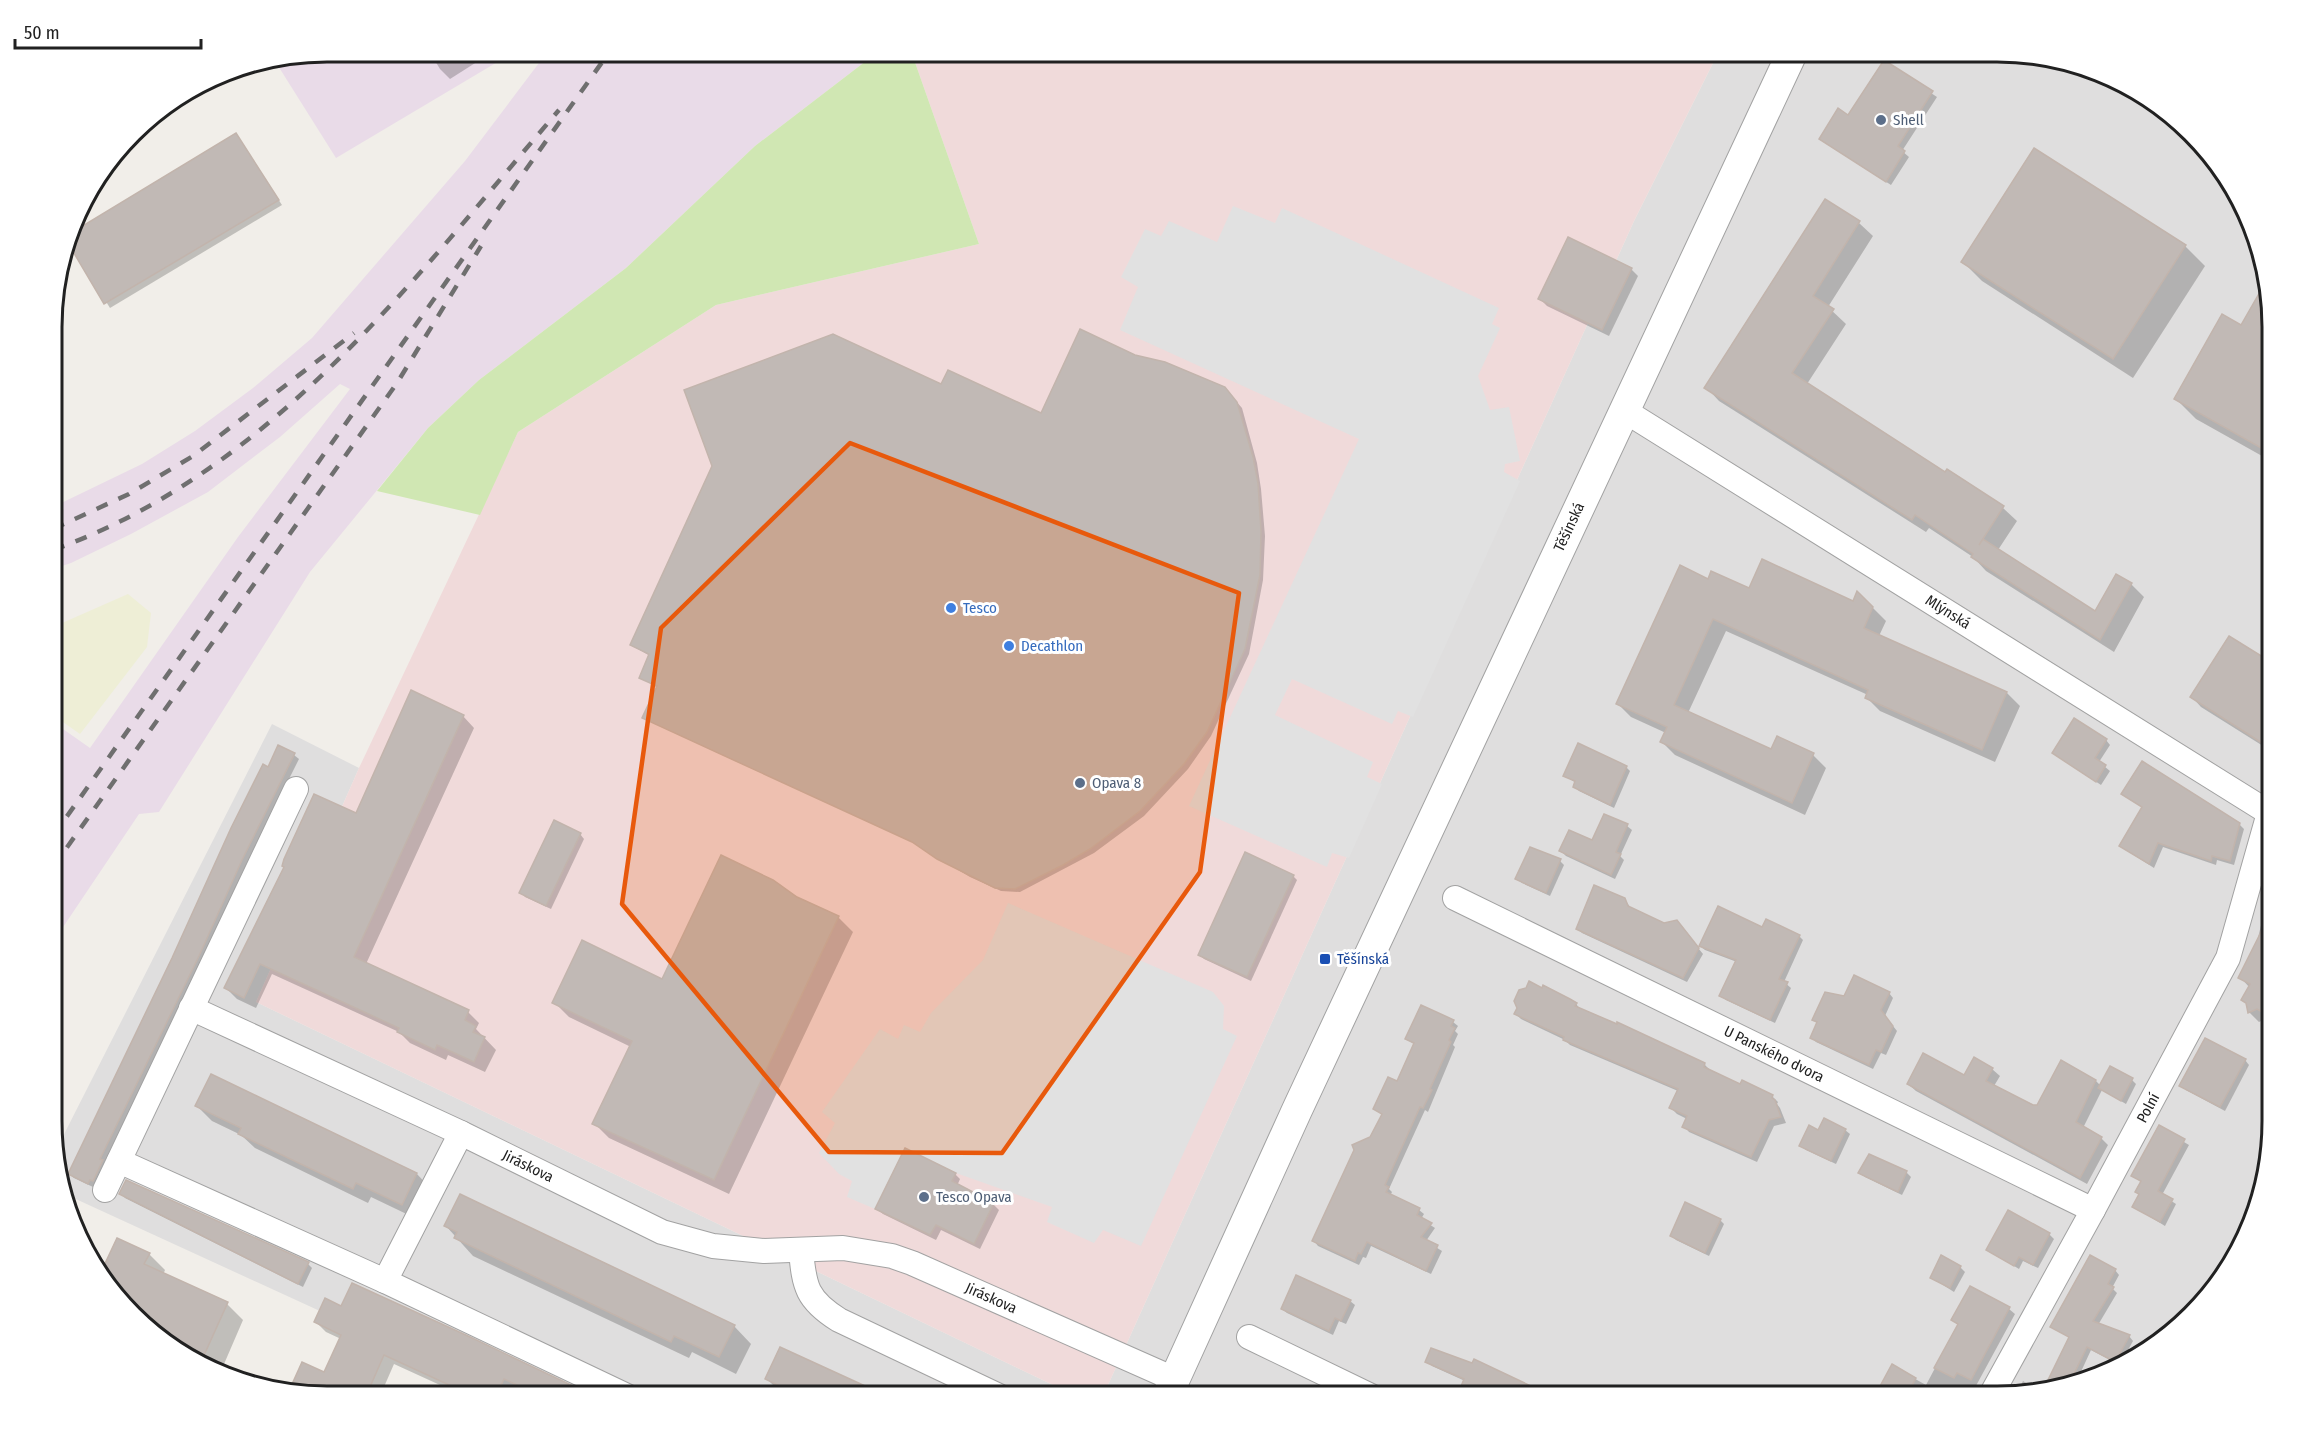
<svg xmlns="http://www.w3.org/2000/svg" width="2323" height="1447" viewBox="0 0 2323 1447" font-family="'Fira Sans Condensed',sans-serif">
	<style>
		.residential { fill: #dfdede }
		.commercial { fill: #f0dada }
		.industrial { fill: #e9dbe8 }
		.farmland { fill: #eeeed6 }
		.grass { fill: #d0e7b3 }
		.parking { fill: #e1e1e1 }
		.shadow { fill: #0003 }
		.building { fill: #c1b9b5; stroke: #c2b4ac; stroke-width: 1.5 }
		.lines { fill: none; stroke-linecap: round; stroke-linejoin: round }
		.minor-casing { stroke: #a2a2a2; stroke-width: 26 }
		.tertiary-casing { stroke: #a2a2a2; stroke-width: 32 }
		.minor { stroke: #fff; stroke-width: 24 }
		.tertiary { stroke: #fff; stroke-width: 30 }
		.rail { stroke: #6f6f6f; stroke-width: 4.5; stroke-dasharray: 12 12; stroke-linecap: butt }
		.marked { fill: #e8590c; fill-opacity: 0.2; stroke: #e8590c; stroke-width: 4.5; stroke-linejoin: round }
		.service-dot { fill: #5c6f8a; stroke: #fff; stroke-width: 2 }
		.shop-dot { fill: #3f7fe0; stroke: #fff; stroke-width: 2 }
		.transit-dot { fill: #1a4fb4; stroke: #fff; stroke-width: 2 }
		.labels { text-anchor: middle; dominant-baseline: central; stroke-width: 6; stroke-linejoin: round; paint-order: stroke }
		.service-label { font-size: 15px; fill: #4e5e75; stroke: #fff; text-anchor: start }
		.street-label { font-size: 15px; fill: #212121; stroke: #fff }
		.shop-label { font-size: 15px; fill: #366cbe; stroke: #fff; text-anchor: start }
		.transit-label { font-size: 15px; fill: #164399; stroke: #fff; text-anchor: start }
		.rim { fill: none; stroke: #212121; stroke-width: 3 }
	</style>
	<rect width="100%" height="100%" fill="#f1eee9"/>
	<g class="residential">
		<polygon points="1719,51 1997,51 2085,66 2149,97 2235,189 2271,309 2271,1138 2257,1209 2226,1273 2134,1359 2014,1395 1103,1396 1634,221"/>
		<polygon points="272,724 359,768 256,1002 1076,1396 505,1396 67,1195 53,1156"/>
	</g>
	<polygon class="commercial" points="911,51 1719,51 1634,221 1103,1396 1076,1396 256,1002 359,768 518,432 716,305 979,244"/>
	<g class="industrial">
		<polygon points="326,51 516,51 336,158 275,61"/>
		<polygon points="540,51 879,51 755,146 626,268 479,380 428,428 310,572 159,812 139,814 53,942 53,722 90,748 238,537 350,389 340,384 280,437 208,492 131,534 71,563 53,569 53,507 142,464 195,431 253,388 312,338 465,161 542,59"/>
	</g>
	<polygon class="farmland" points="128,594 151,613 147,647 80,734 53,715 53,627"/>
	<polygon class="grass" points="879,51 911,51 979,244 716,305 518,432 480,515 377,491 428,428 479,380 626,268 755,146"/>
	<g class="parking">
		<polygon points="1233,206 1275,223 1282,208 1499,308 1492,324 1500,328 1478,376 1490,410 1509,407 1520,461 1505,464 1504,472 1520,481 1413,717 1398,711 1392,724 1292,679 1275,715 1373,762 1367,777 1382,784 1349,858 1332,853 1327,867 1189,806 1359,439 1120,330 1138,287 1121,277 1145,229 1161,236 1169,221 1217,242"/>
		<polygon points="1008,903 1213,992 1224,1006 1223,1029 1237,1036 1141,1246 1103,1230 1094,1243 1047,1222 1052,1207 956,1173 905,1148 875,1209 847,1197 852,1181 839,1174 819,1153 835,1123 822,1112 880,1029 898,1039 904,1025 920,1032 931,1013 983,960"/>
	</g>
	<g class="shadow">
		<polygon points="429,51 490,51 491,53 450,79 440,69"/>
		<polygon points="1884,62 1937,97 1902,151 1909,157 1891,185 1820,139 1849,117"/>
		<polygon points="236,135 282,205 110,308 68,241 70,235"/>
		<polygon points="1825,201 1859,223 1873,236 1828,307 1846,324 1807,384 1946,474 1948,471 2003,508 2017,521 1998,550 2096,613 2131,584 2144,597 2114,652 1986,571 1973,557 1929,528 1926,532 1719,401 1706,387"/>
		<polygon points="2185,246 2205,266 2133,378 1982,281 1962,261"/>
		<polygon points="1631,269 1638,276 1609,336 1547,306 1540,299"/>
		<polygon points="2265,287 2271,309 2271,461 2196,419 2176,399 2242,327"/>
		<polygon points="1135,356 1229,393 1242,408 1257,463 1261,489 1265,536 1263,580 1249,654 1211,736 1188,769 1144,816 1094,853 1020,892 1001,891 970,877 918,846 919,843 644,718 658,688 641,678 650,656 631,645 942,386 1042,415"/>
		<polygon points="1709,581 1749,590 1853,603 1858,593 1886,621 1879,636 2007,693 2020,706 1995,762 1880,711 1867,698 1868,695 1726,631 1688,713 1772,751 1813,755 1826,768 1805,815 1675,755 1662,742 1666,733 1631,717 1618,704"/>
		<polygon points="2271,611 2271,751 2201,707 2192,697 2261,657"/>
		<polygon points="463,716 474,728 366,964 468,1012 479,1023 476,1029 496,1050 485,1072 448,1055 446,1060 410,1043 399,1032 272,974 256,1008 237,999 226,988 356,815"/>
		<polygon points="2106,740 2110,745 2099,762 2110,771 2101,785 2053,753"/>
		<polygon points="294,755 299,759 246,865 203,961 104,1163 107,1166 98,1185 95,1183 93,1187 74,1178 69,1174 269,769"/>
		<polygon points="53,757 58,762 53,769"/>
		<polygon points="1626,767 1630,771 1614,808 1579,791 1575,787 1576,783 1564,775"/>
		<polygon points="2123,794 2239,824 2244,829 2234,865 2217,860 2216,865 2163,847 2154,868 2126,850 2121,846 2143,808"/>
		<polygon points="1627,826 1632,830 1620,856 1624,860 1615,879 1566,856 1561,851 1593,842"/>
		<polygon points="580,834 584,839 551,909 525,897 521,892"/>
		<polygon points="1560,861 1564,865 1550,896 1522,883 1517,879"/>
		<polygon points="1293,876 1297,880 1251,981 1204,959 1200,955"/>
		<polygon points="2271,884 2271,1020 2268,1018 2259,1022 2249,1012 2248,1005 2243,1000 2250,988 2240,977 2256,946"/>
		<polygon points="796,898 838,917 853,932 729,1194 609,1138 594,1123 631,1047 569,1017 554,1002 663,981"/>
		<polygon points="1625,899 1631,909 1664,924 1681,927 1703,954 1687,982 1582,933 1578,929"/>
		<polygon points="1763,929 1799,936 1803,940 1784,982 1791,988 1775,1023 1726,1000 1721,996 1737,962 1705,950 1700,946"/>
		<polygon points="1889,993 1893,998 1885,1016 1897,1031 1886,1055 1881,1053 1873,1069 1816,1042 1812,1038 1818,1024 1814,1020 1845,998"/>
		<polygon points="1576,1004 1581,1010 1704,1064 1710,1070 1741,1086 1772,1096 1778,1102 1777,1104 1780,1108 1786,1123 1774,1126 1757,1162 1689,1132 1684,1126 1687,1119 1677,1114 1671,1108 1678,1091 1570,1045 1565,1040 1521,1019 1516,1014"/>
		<polygon points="1453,1022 1458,1026 1455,1031 1458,1034 1453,1045 1455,1047 1428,1112 1425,1110 1389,1189 1392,1192 1390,1196 1419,1210 1424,1214 1421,1219 1435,1228 1426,1241 1442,1251 1431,1274 1371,1246 1366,1258 1363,1257 1359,1265 1318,1246 1314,1241 1383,1115 1375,1109 1398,1083 1415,1045 1407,1039"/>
		<polygon points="2245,1060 2249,1065 2225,1111 2186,1090 2181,1086"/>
		<polygon points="2061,1062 2096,1081 2101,1086 2132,1080 2136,1084 2126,1104 2102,1090 2083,1128 2101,1138 2108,1145 2087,1184 1916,1091 1908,1084 1965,1077 1992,1069 2000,1076 1994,1086 2038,1107"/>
		<polygon points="211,1076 417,1174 431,1189 417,1219 371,1197 368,1203 255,1148 241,1135 212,1121 197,1106"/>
		<polygon points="2159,1127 2189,1145 2162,1195 2176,1204 2165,1226 2134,1207 2140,1195 2142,1183 2133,1176"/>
		<polygon points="1845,1130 1850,1134 1836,1164 1806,1150 1801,1146"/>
		<polygon points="1870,1155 1906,1172 1911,1177 1902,1195 1865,1177 1860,1173"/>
		<polygon points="955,1174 960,1179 957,1186 993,1204 999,1210 980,1249 941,1230 936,1240 883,1214 877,1209"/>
		<polygon points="121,1193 308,1264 312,1268 303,1287 125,1198"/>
		<polygon points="1720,1220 1724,1224 1709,1256 1676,1240 1672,1236"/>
		<polygon points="446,1226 734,1326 751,1344 736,1374 692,1352 689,1358 473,1256"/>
		<polygon points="2049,1234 2054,1239 2038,1268 2023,1261 2019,1269 1988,1250"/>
		<polygon points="149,1254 165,1270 163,1275 227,1304 243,1320 221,1371 174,1350 88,1258 106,1266"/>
		<polygon points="1960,1267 1965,1272 1954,1292 1932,1278"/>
		<polygon points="2115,1270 2119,1275 2112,1288 2117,1293 2098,1325 2129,1336 2133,1341 2121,1363 2118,1364 2091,1350 2079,1376 2066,1380 2058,1376 2070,1338 2052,1327"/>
		<polygon points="1350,1301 1355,1305 1346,1324 1339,1321 1333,1335 1287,1313 1282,1309"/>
		<polygon points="341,1308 591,1396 532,1396 515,1388 511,1396 464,1396 394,1364 380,1396 326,1396 291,1391 303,1364 325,1374 341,1339 326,1332 316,1322"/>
		<polygon points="2009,1309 2015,1314 1971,1395 1887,1395 1880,1389 1892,1366 1926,1385 1958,1325 1953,1320"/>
		<polygon points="1427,1361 1548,1396 1465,1381 1432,1366"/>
		<polygon points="767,1379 883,1396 778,1390"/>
		<polygon points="2023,1381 2036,1389 2016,1395"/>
		<polygon points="1244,1391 1253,1396 1242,1396"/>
	</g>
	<g class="building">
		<polygon points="1884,60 1933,91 1898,146 1905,151 1886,182 1819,139 1838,108 1848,115"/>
		<polygon points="236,133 279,200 104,304 68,243 71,233"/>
		<polygon points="2034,148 2186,245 2113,359 1961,262"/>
		<polygon points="1825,199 1860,221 1813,296 1834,309 1792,373 1945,472 1947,469 2004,506 1979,545 1983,539 2095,611 2116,574 2132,583 2100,640 1971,557 1973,554 1915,515 1912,520 1704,388"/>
		<polygon points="1568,237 1632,268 1602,330 1538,299"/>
		<polygon points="2264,285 2271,309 2271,434 2263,449 2174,399 2222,314 2241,325"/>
		<polygon points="1080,329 1135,355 1165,362 1225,387 1237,402 1253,457 1258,483 1261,531 1260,575 1245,649 1207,732 1184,764 1140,811 1090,849 1063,865 1015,889 995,888 937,859 912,842 642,718 657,686 639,678 649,654 630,645 712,466 684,390 833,334 941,384 948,370 1041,413"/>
		<polygon points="1762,559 1853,601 1857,591 1873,607 1864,628 2007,692 1982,750 1865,698 1868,690 1713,619 1674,705 1771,749 1777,736 1814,753 1792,803 1660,742 1667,727 1616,704 1680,565 1708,579 1711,571 1749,588"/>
		<polygon points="2229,636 2271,662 2271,709 2262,743 2190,697"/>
		<polygon points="411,690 464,715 354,957 469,1010 465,1020 476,1026 473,1032 485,1037 474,1062 437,1045 435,1050 397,1032 399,1028 260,964 244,998 224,988 284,867 282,866 284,859 314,794 356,813"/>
		<polygon points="2074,718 2107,739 2095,758 2106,765 2096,782 2052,753"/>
		<polygon points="1578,743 1627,766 1610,805 1573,787 1575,781 1563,776"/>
		<polygon points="278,745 295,753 242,860 199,956 100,1159 103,1160 93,1181 90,1180 88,1184 68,1174 172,958 231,828 263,764 268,767"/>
		<polygon points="2142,761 2240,823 2230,861 2212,856 2211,861 2158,843 2149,864 2119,846 2142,807 2121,794"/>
		<polygon points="1604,814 1628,824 1616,852 1621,854 1611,875 1559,851 1569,830 1592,840"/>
		<polygon points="554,820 581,833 546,906 519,893"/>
		<polygon points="1530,847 1561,859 1546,893 1515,879"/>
		<polygon points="1245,852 1294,875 1247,977 1198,955"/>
		<polygon points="721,855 773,880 797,897 839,916 714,1180 592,1124 632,1041 552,1003 582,940 662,979"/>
		<polygon points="1594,885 1625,898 1628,906 1664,923 1677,920 1699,948 1683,978 1576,929"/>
		<polygon points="1718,906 1762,927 1766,919 1800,935 1779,979 1788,982 1770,1020 1719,996 1736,960 1699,946"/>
		<polygon points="2271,912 2271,1017 2257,1009 2248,1013 2246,1003 2241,1000 2250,984 2238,978"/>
		<polygon points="1854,975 1890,992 1881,1010 1893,1026 1881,1052 1876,1050 1869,1065 1810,1038 1817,1022 1812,1020 1825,992 1844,996"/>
		<polygon points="1529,981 1542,988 1543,985 1570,999 1577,1003 1575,1006 1617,1024 1617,1022 1705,1063 1704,1067 1740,1084 1742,1080 1773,1095 1772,1098 1775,1100 1781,1117 1769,1120 1751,1157 1682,1127 1687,1116 1669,1108 1678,1089 1563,1040 1564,1037 1514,1014 1517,1008 1514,1001 1519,990 1526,988"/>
		<polygon points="1421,1005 1454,1020 1451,1026 1455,1028 1449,1040 1451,1042 1430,1089 1432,1090 1423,1108 1420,1107 1385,1185 1389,1187 1386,1192 1420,1208 1417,1215 1432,1223 1421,1237 1438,1245 1426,1271 1367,1242 1361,1254 1358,1253 1355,1261 1312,1241 1354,1150 1352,1145 1370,1137 1382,1114 1373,1109 1388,1077 1397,1081 1414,1043 1405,1039"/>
		<polygon points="2205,1038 2246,1059 2220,1107 2179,1086"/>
		<polygon points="1923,1053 1964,1075 1974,1057 1993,1068 1986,1081 2033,1105 2037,1105 2061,1060 2096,1080 2076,1122 2102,1137 2080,1178 1907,1084"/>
		<polygon points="2110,1066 2133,1078 2121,1101 2098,1088"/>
		<polygon points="211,1074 417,1173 402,1205 356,1183 353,1189 238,1134 241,1128 195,1106"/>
		<polygon points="1824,1118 1846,1129 1831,1161 1799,1146 1809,1125 1818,1130"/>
		<polygon points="2159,1125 2185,1139 2158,1191 2173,1199 2160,1222 2132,1207 2139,1194 2135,1192 2141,1181 2131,1176"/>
		<polygon points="905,1148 956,1173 952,1181 994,1203 974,1244 936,1225 930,1235 875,1209"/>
		<polygon points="1869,1154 1907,1171 1898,1192 1858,1173"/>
		<polygon points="126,1180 309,1262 298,1284 119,1194"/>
		<polygon points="460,1194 735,1325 719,1357 674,1336 671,1342 454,1238 457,1232 444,1226"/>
		<polygon points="1685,1202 1721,1219 1705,1253 1670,1236"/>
		<polygon points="2008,1210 2050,1233 2033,1265 2019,1257 2014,1266 1986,1250"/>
		<polygon points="117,1238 150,1253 144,1264 228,1302 201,1362 174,1350 101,1272"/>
		<polygon points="1941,1255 1961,1266 1950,1288 1930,1278"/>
		<polygon points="2090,1255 2116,1269 2108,1284 2114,1287 2093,1321 2130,1335 2115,1362 2087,1347 2072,1378 2045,1386 2069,1337 2050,1327"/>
		<polygon points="1296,1275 1351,1300 1341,1321 1335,1318 1329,1331 1281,1309"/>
		<polygon points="352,1283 468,1336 594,1396 541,1396 504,1379 496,1396 473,1396 384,1355 366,1396 326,1396 289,1391 302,1362 324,1372 341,1335 314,1322 325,1298 341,1306"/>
		<polygon points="1970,1286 2010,1307 1971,1380 1957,1373 1954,1378 1934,1368 1958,1324 1951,1320"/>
		<polygon points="780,1347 887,1396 773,1396 778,1385 765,1379"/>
		<polygon points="1431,1348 1472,1363 1474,1359 1552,1396 1457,1396 1464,1379 1425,1362"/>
		<polygon points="1892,1364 1916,1378 1907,1395 1890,1395 1878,1390"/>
	</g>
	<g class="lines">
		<defs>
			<g id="minor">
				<polyline points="1625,411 2271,814"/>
				<polyline points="1455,898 2093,1210"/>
				<polyline points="191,1008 461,1133 662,1232 713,1246 764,1251 843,1248 892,1256 912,1263 1174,1379"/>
				<polyline points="461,1133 385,1281 627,1396"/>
				<polyline points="119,1161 385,1281"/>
				<polyline points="105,1190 296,789"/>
				<path d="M801,1250C804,1287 807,1300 839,1320L999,1396"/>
				<polyline points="1249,1337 1371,1396"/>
				<polyline points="1991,1395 2093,1210 2228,958 2271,806"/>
			</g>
			<polyline id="tertiary" points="1167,1396 1297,1110 1793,51"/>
		</defs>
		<use href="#minor" class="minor-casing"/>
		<use href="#tertiary" class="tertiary-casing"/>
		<use href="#minor" class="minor"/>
		<use href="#tertiary" class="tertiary"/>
		<g class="rail">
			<polyline points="53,529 129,494 193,456 354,333"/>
			<path d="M53,550C271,472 414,279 559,110"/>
			<polyline points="53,836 610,51"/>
			<polyline points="53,867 397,383 481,246"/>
		</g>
	</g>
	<path class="marked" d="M850,443L1239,593L1200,872L1002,1153L829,1152L622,904L661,628Z"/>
	<g class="service-dot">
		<circle cx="1881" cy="120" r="6"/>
		<circle cx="1080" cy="783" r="6"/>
		<circle cx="924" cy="1197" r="6"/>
	</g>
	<g class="shop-dot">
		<circle cx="951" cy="608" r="6"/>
		<circle cx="1009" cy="646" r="6"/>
	</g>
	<rect class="transit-dot" x="1319" y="953" width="12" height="12" rx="3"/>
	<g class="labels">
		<g class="service-label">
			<text x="1893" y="120">Shell</text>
			<text x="1092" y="783">Opava 8</text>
			<text x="936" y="1197">Tesco Opava</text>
		</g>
		<g class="street-label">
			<text transform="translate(1569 527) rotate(-65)">Těšínská</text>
			<text transform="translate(1948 612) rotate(32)">Mlýnská</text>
			<text transform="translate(1774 1054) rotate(26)">U Panského dvora</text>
			<text transform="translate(2148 1108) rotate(-62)">Polní</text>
			<text transform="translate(528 1166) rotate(26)">Jiráskova</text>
			<text transform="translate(991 1298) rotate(24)">Jiráskova</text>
		</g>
		<g class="shop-label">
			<text x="963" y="608">Tesco</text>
			<text x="1021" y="646">Decathlon</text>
		</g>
		<g class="transit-label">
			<text x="1337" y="959">Těšínská</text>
		</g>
	</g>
	<path d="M0 0H2323V1447H0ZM327 62H1997A265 265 0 0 1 2262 327V1121A265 265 0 0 1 1997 1386H327A265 265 0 0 1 62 1121V327A265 265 0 0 1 327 62Z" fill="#fff" fill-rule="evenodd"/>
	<path class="rim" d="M327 62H1997A265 265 0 0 1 2262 327V1121A265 265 0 0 1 1997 1386H327A265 265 0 0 1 62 1121V327A265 265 0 0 1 327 62Z"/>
	<path d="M15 39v9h186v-9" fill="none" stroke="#212121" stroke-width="3"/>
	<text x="24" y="39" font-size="18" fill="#212121" stroke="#ffffff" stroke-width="4.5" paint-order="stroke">50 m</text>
</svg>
